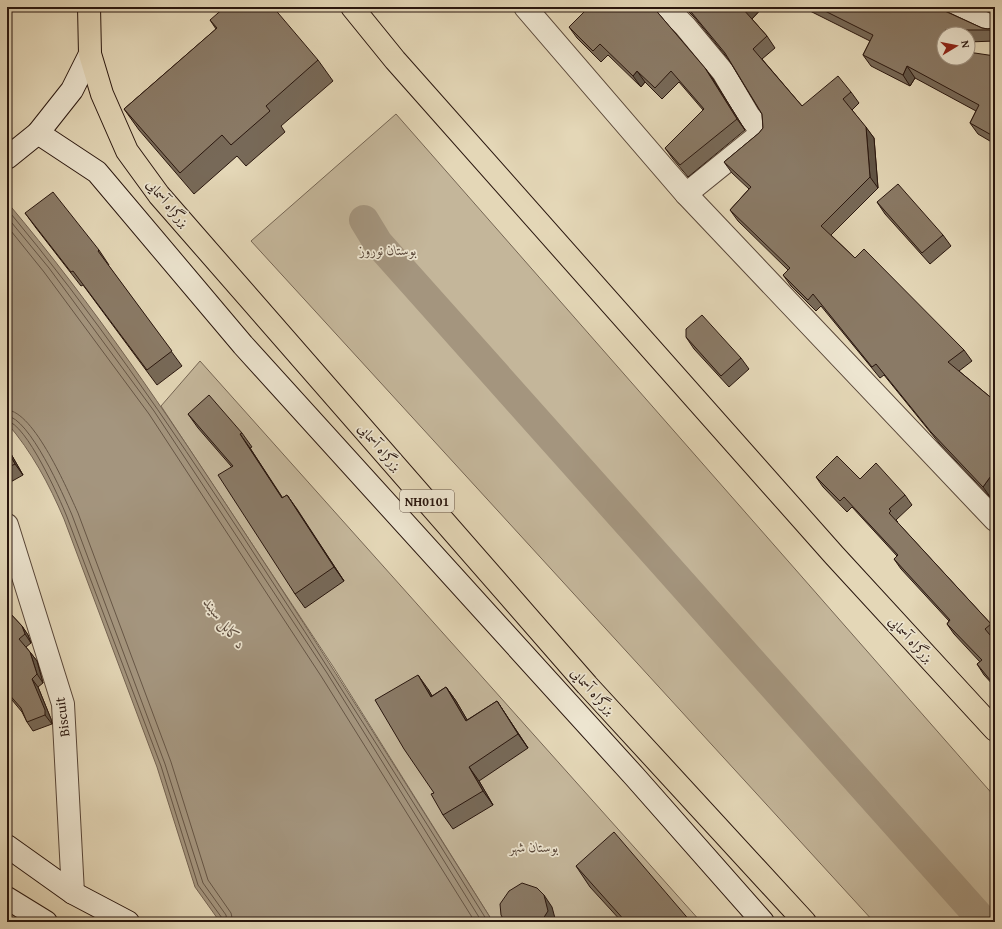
<svg xmlns="http://www.w3.org/2000/svg" width="1002" height="929" viewBox="0 0 1002 929" font-family="'Gentium Book Plus',Amiri,serif">
	<style>
		.green { fill: #c4b69a; stroke: #766654 }
		.water { fill: #a4957e; stroke: #736251 }
		.lines { fill: none; stroke-linecap: round; stroke-linejoin: round }
		.shore { stroke: #665646; stroke-width: 1 }
		.canal { stroke: #a4957e; stroke-width: 30 }
		.minor-casing { stroke: #584638; stroke-width: 24 }
		.secondary-casing { stroke: #29160e; stroke-width: 24 }
		.trunk-casing { stroke: #29160e; stroke-width: 24 }
		.minor { stroke: #ede5d0; stroke-width: 22 }
		.secondary { stroke: #ede5d0; stroke-width: 22 }
		.trunk { stroke: #e4d7b7; stroke-width: 22 }
		.wall { fill: #776958; stroke: #29160e }
		.shaded-wall { fill: #615547; stroke: #29160e }
		.building { fill: #8a7a66; stroke: #29160e }
		.labels { text-anchor: middle; dominant-baseline: central; stroke-width: 3.5; stroke-linejoin: round; paint-order: stroke }
		.shield { fill: #ede5d0; stroke: #645448; stroke-width: 1 }
		.shield-label { font-size: 13px; font-weight: bold; fill: #29160e }
		.street-label { font-size: 14px; fill: #29160e; stroke: #ede5d0 }
		.park-label { font-size: 14px; font-style: italic; fill: #584638; stroke: #ede5d0 }
		.water-label { font-size: 15px; font-style: italic; fill: #5a493b; stroke: #ede5d0 }
	</style>
	<rect width="100%" height="100%" fill="#e4d7b7"/>
	<filter id="stains"><feTurbulence type="fractalNoise" baseFrequency=".005" numOctaves="4"/><feColorMatrix values="0 0 0 0 .2 0 0 0 0 .09 0 0 0 0 .02 0 0 0 .5 -.17"/></filter>
	<radialGradient id="worn" r=".72"><stop offset=".6" stop-color="#630" stop-opacity="0"/><stop offset="1" stop-color="#630" stop-opacity=".3"/></radialGradient>
	<g class="green">
		<polygon points="396,114 995,797 995,922 874,922 251,241"/>
		<polygon points="200,361 701,922 493,922 334,668 161,406"/>
	</g>
	<path class="water" d="M7,202C93,304 167,414 239,524C326,656 409,789 493,922H220L195,887L157,767L64,519C49,484 32,452 7,423Z"/>
	<g class="lines">
		<g class="shore">
			<path d="M7,209C93,312 168,423 242,535C326,663 407,792 488,922"/>
			<polyline points="7,217 49,268 154,411 327,673 482,922"/>
			<polyline points="7,226 44,272 149,414 321,676 475,922"/>
			<path d="M7,410C34,411 68,491 78,513L171,762L208,880L231,913L233,922"/>
			<path d="M7,416C29,417 64,496 72,515L165,764L203,883L226,915L227,922"/>
			<path d="M7,421C26,423 60,499 67,517L161,766L198,885L222,918V922"/>
		</g>
		<polyline class="canal" points="364,220 378,243 984,922"/>
		<defs>
			<g id="minor">
				<polyline points="525,7 686,194 995,520"/>
				<polyline points="666,7 685,26 723,72 749,116 758,127 759,135 686,194"/>
				<polyline points="949,7 995,28"/>
				<polyline points="7,525 63,704 73,893"/>
			</g>
			<g id="secondary">
				<polyline points="38,133 97,172 243,345 635,777 763,922"/>
				<polyline points="7,158 38,133 72,90 90,54"/>
				<polyline points="7,846 73,893 128,922"/>
				<polyline points="7,898 46,922"/>
			</g>
			<g id="trunk">
				<polyline points="89,7 90,54 102,94 127,151 159,195 587,685 805,922"/>
				<polyline points="352,7 395,60 834,555 995,730"/>
			</g>
		</defs>
		<use href="#minor" class="minor-casing"/>
		<use href="#secondary" class="secondary-casing"/>
		<use href="#trunk" class="trunk-casing"/>
		<use href="#minor" class="minor"/>
		<use href="#secondary" class="secondary"/>
		<use href="#trunk" class="trunk"/>
	</g>
	<g class="wall">
		<polygon points="684,7 763,7 752,19 767,36 775,48 762,59 802,106 851,92 859,103 852,110 874,138 878,188 831,235 855,258 964,350 972,361 959,371 995,401 995,493 991,498 939,443 884,375 880,378 821,306 816,311 791,286 783,275 788,270 738,221 730,210 749,189 732,173 724,162 759,133 763,128 762,114 729,60 694,17"/>
		<polygon points="802,7 937,7 982,28 988,29 994,27 995,26 995,41 968,42 968,34 944,34 944,58 995,56 995,144 978,134 970,123 976,111 915,78 910,86 871,66 863,55 870,41"/>
		<polygon points="979,7 995,7 995,14"/>
		<polygon points="654,8 713,79 745,130 688,177 673,159 665,148 703,110 679,82 662,99 645,82 641,87 608,55 601,62 577,38 569,27"/>
		<polygon points="210,20 318,60 333,81 281,126 285,132 246,166 237,156 194,194 139,130 124,109 216,29"/>
		<polygon points="877,202 943,235 951,246 930,264 885,214"/>
		<polygon points="25,213 99,250 109,265 108,265 182,366 157,385 83,285 81,286 36,228"/>
		<polygon points="686,337 741,358 749,369 729,387 694,349"/>
		<polygon points="188,414 242,433 252,447 250,448 282,498 287,495 344,581 305,608 295,594 231,466 198,428"/>
		<polygon points="7,448 11,454 23,475 7,484"/>
		<polygon points="816,477 860,479 905,495 912,505 896,520 898,522 897,522 991,624 995,630 995,638 993,639 995,641 995,687 984,675 977,664 980,662 954,634 947,624 949,621 901,569 894,559 897,556 852,507 847,512 823,487"/>
		<polygon points="7,610 22,626 28,635 31,643 26,647 37,661 43,683 38,687 51,719 52,724 33,731 27,722 22,712 7,694"/>
		<polygon points="446,687 456,701 467,720 497,701 528,748 479,781 493,805 453,829 443,815 434,793 428,689 432,696"/>
		<polygon points="576,866 691,922 622,922 590,887"/>
	</g>
	<g class="shaded-wall">
		<polygon points="745,7 763,7 751,20 743,9"/>
		<polygon points="907,66 915,78 910,86 903,75"/>
		<polygon points="705,68 713,79 745,130 737,119"/>
		<polygon points="637,71 645,82 641,87 633,76"/>
		<polygon points="866,127 874,138 878,188 870,177"/>
		<polygon points="240,434 250,448 292,512 282,498"/>
		<polygon points="7,448 11,454 23,475 15,464 7,450"/>
		<polygon points="993,473 995,476 995,493 991,498 983,487"/>
		<polygon points="287,495 297,509 344,581 334,567"/>
		<polygon points="22,626 28,635 31,643 25,634"/>
		<polygon points="30,652 37,661 43,683 37,674"/>
		<polygon points="418,675 428,689 440,710 431,697"/>
		<polygon points="32,679 38,687 51,719 52,724 45,715"/>
		<polygon points="446,687 456,701 476,735 466,721"/>
		<polygon points="497,701 506,715 528,748 518,734"/>
		<polygon points="469,767 479,781 493,805 483,791"/>
		<polygon points="544,895 552,907 556,922 541,922"/>
	</g>
	<g class="building">
		<polygon points="225,7 273,7 318,60 266,106 270,111 231,145 222,135 180,173 124,109 217,28 210,20"/>
		<polygon points="589,7 653,7 705,68 737,119 680,165 665,148 704,109 671,71 655,88 637,71 633,76 600,44 593,51 569,27"/>
		<polygon points="687,7 745,7 743,9 767,36 753,49 802,106 838,76 851,92 843,99 866,127 870,177 821,226 855,258 864,249 964,350 948,362 995,401 995,474 993,473 983,487 931,432 876,364 872,367 813,294 808,300 783,275 790,268 730,210 751,187 724,162 759,133 763,128 762,114 725,53"/>
		<polygon points="817,7 936,7 982,28 988,29 994,27 995,26 995,30 945,30 945,34 944,34 944,58 968,58 968,52 995,56 995,137 970,123 979,105 907,66 903,75 863,55 873,35"/>
		<polygon points="898,184 943,235 922,253 877,202"/>
		<polygon points="53,192 99,250 98,251 172,351 147,370 73,271 71,272 25,213"/>
		<polygon points="702,315 741,358 721,376 686,337 686,329"/>
		<polygon points="209,395 242,433 240,434 282,498 287,495 334,567 295,594 218,475 233,466 188,414"/>
		<polygon points="7,450 15,464 7,468"/>
		<polygon points="837,456 860,479 876,463 905,495 889,509 891,511 889,513 991,624 985,629 995,641 995,686 977,664 982,660 947,624 950,620 894,559 898,555 844,497 840,501 816,477"/>
		<polygon points="7,610 22,626 25,634 19,639 30,652 37,674 32,679 45,710 45,715 27,722 21,708 7,692"/>
		<polygon points="418,675 431,697 446,687 466,721 497,701 518,734 469,767 483,791 443,815 431,794 434,793 404,749 375,700"/>
		<polygon points="614,832 691,922 626,922 576,866"/>
		<polygon points="522,883 537,888 544,895 548,911 541,922 505,922 501,915 500,904 509,891"/>
	</g>
	<g class="labels">
		<rect class="shield" x="400" y="490" width="54" height="22" rx="3"/>
		<g class="shield-label">
			<text x="427" y="501">NH0101</text>
		</g>
		<g class="street-label">
			<text transform="translate(168 203) rotate(50)">بزرگراه آسمایی</text>
			<text transform="translate(380 447) rotate(49)">بزرگراه آسمایی</text>
			<text transform="translate(911 639) rotate(47)">بزرگراه آسمایی</text>
			<text transform="translate(593 691) rotate(48)">بزرگراه آسمایی</text>
			<text transform="translate(62 717) rotate(-97)">Biscuit</text>
		</g>
		<g class="park-label">
			<text x="388" y="250">بوستان نوروز</text>
			<text x="534" y="847">بوستان شهر</text>
		</g>
		<g class="water-label">
			<text transform="translate(225 623) rotate(53)">د کابل سيند</text>
		</g>
	</g>
	<rect width="1002" height="929" fill="none" stroke="#e4d7b7" stroke-width="24"/>
	<rect x="8" y="8" width="986" height="913" fill="none" stroke="#29160e" stroke-width="2"/>
	<rect x="12" y="12" width="978" height="905" fill="none" stroke="#29160e"/>
	<g transform="translate(956 46) rotate(80)"><circle r="19" fill="#ede5d0" stroke="#9f9282"/>
	<path d="M0-3L7 15L0 10L-7 15Z" fill="#8f2418"/>
	<text y="-6" font-size="11" font-weight="bold" text-anchor="middle" fill="#29160e">N</text>
	</g>
	<rect width="100%" height="100%" filter="url(#stains)"/>
	<rect width="100%" height="100%" fill="url(#worn)"/>
</svg>
